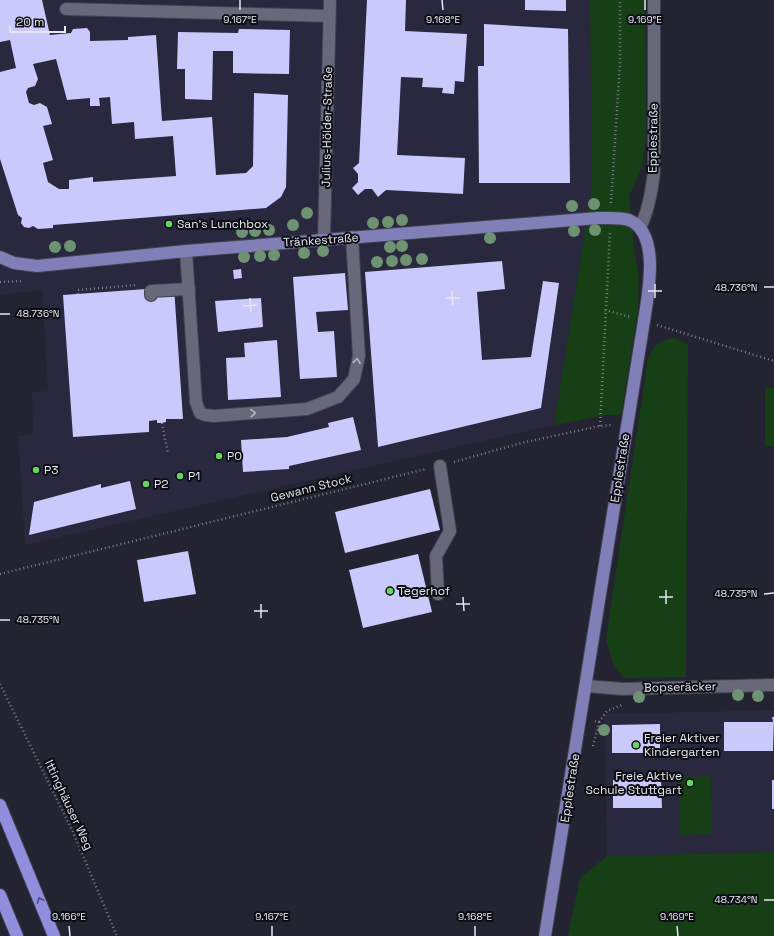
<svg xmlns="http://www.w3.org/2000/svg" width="774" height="936" viewBox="0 0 774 936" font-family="'Space Grotesk',sans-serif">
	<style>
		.built { fill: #29283e }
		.green { fill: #173f16 }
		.building { fill: #c9c9fc; fill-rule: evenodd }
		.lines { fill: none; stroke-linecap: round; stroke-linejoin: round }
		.minor-casing { stroke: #40414e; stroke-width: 14 }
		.major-casing { stroke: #40414e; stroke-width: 14 }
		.highway-casing { stroke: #40414e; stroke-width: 14 }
		.path { stroke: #7d7e8b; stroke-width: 2.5; stroke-dasharray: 1 3; stroke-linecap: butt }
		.minor { stroke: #68687b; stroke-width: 12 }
		.major { stroke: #817fb7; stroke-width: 12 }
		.highway { stroke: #928edf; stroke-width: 12 }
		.tree { fill: #6e9372 }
		.oneway { stroke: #b4b4c2 }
		.oneway2 { stroke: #504e7a }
		.ticks { fill: none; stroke: #e6e7f2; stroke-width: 1.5 }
		.poi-dot { fill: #69d364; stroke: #0d0d14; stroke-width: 1.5 }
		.labels { text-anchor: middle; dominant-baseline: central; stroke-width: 4; stroke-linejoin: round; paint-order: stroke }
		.street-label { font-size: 12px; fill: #e6e7f2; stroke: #0d0d14 }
		.poi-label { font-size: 12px; fill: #e6e7f2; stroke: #0d0d14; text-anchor: start }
		.ticks-label { font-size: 10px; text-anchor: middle; fill: #e6e7f2; stroke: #0d0d14; stroke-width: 4; stroke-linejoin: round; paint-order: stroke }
	</style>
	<rect width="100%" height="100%" fill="#232332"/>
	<g class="built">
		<polygon points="0,0 590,0 592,187 554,425 25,545 18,436 33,434 32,392 48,391 42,290 0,295"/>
		<polygon points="774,710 774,852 607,856 604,714"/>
	</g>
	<g class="green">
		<polygon points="590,0 645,0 646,135 642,167 629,196 634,247 639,278 638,310 621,415 605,415 554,425 592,187"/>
		<path d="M675,338L688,344L686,677L625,678C612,668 610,654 606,639L648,358C656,343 658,341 675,338Z"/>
		<polygon points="765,388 774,388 774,446 765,447"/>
		<polygon points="711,776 712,834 680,835 679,777"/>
		<polygon points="774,852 774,936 568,936 580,878 607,856"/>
	</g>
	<g class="building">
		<path d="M0,0H42L50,35L71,33L73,29L87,28L90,32V41L128,40V37L156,35L162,121L212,117L216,175L246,173L253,166L254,93L288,95L286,187L281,197L266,208L53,225V228L38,229L33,226L29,228L24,227L21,223L22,218L18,215L0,159V72L16,68L10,40L0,42ZM56,59L67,100L90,98V106H100L99,98L110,97L112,124L134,122L135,139L173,136L176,176L93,182V177L69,180V189H59L48,182L43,163L53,160L43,126L52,124L47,107L40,103L34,105L29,103L26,92L28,88L35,86L38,79L33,64Z"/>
		<polygon points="367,0 406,0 405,31 467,34 464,82 455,81 454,94 442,93 443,88 422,87 423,78 401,77 397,155 465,158 463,194 386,190 378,197 372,189 365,189 358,195 352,188 358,182 358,174 353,168 359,163"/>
		<polygon points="525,0 566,0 566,11 525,10"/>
		<polygon points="484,24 568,29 570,183 479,183 478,66 484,66"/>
		<polygon points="239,29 290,30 289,74 233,73 233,51 213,51 212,100 185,99 185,69 177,69 178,32 238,33"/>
		<polygon points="502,261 505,289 477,292 482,360 531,357 543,281 559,283 541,408 378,447 365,272"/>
		<polygon points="241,269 242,278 234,279 233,270"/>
		<polygon points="345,273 348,310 316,312 318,332 334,331 337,377 300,379 293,277"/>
		<polygon points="174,287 183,419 166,419 166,422 162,423 157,423 157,420 149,421 149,432 73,437 63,295"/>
		<polygon points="261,298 263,327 218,332 215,301"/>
		<polygon points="277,340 281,397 228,400 226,358 245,357 244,343"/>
		<polygon points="353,417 361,450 289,466 289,469 243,472 241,440 287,437 329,427 328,423"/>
		<polygon points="130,481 136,509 29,535 34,502 101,484 101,488"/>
		<polygon points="430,489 440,530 345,553 335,512"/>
		<polygon points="188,551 196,594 144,602 137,560"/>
		<polygon points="418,554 432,612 363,628 349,570"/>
		<polygon points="772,717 774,717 773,751 724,751 724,722 773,722"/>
		<polygon points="660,724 660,753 612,753 612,725"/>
		<polygon points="661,779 662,808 613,808 613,780"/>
		<rect x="772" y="780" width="2" height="29"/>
	</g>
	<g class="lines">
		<defs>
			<g id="minor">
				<polyline points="66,9 329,16"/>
				<path d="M640,228C649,209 652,191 654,171V0"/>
				<polyline points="324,239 330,0"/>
				<polyline points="186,251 196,402 200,413 205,415 214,416 307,409 338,397 354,379 359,356 352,237"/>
				<polyline points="151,295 151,291 189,289"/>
				<polyline points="438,594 436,556 450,531 440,466"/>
				<polyline points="586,686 623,689 774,685"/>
			</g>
			<path id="major" d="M0,257L14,263L37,266L186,251L598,218C607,218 620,217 629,220C661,233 648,295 644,321L545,936"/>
			<g id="highway">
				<polyline points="0,805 54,936"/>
				<polyline points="0,895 17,936"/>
			</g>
		</defs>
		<use href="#minor" class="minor-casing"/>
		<use href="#major" class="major-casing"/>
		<use href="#highway" class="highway-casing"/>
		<g class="path">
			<polyline points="611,203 620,63 620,0"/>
			<polyline points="0,282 21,281"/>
			<polyline points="78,294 78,290 137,285"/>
			<polyline points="605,310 630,317"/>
			<polyline points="657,325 774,361"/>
			<polyline points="162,423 168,454"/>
			<polyline points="600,426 610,232"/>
			<polyline points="454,462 521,443 600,426 612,425"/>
			<polyline points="0,574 426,469"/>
			<polyline points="0,684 72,830 117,936"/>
			<polyline points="599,722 607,711 622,705"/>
			<polyline points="593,746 599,722 594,721"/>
		</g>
		<use href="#minor" class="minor"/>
		<use href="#major" class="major"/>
		<use href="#highway" class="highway"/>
	</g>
	<g class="tree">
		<circle cx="594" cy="204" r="6"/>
		<circle cx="572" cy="206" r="6"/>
		<circle cx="307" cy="213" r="6"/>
		<circle cx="402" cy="220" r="6"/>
		<circle cx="388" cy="222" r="6"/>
		<circle cx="373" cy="223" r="6"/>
		<circle cx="293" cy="225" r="6"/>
		<circle cx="269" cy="230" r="6"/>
		<circle cx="595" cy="230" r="6"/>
		<circle cx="255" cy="231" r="6"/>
		<circle cx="574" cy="231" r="6"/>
		<circle cx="242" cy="232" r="6"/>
		<circle cx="490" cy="238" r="6"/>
		<circle cx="70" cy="246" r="6"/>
		<circle cx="402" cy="246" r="6"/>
		<circle cx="55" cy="247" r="6"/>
		<circle cx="390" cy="247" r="6"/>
		<circle cx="323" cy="251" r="6"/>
		<circle cx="304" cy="253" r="6"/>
		<circle cx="274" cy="255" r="6"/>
		<circle cx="260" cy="256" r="6"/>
		<circle cx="244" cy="257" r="6"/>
		<circle cx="422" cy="259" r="6"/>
		<circle cx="406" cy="260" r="6"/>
		<circle cx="392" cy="261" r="6"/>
		<circle cx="377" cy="262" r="6"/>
		<circle cx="738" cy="695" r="6"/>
		<circle cx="758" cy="696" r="6"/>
		<circle cx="639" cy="697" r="6"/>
		<circle cx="604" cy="730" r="6"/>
	</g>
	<defs><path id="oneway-chevron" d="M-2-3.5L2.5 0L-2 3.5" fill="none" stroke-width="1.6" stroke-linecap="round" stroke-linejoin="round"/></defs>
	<g class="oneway">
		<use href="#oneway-chevron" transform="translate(357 361) rotate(-81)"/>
		<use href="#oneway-chevron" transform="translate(253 413) rotate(-4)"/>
	</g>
	<use class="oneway2" href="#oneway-chevron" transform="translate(40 900) rotate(-113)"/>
	<path class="ticks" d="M240,0V10M442,0L443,10M645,0V10M655,284V298M764,287H774M452,291L453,305M648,291H662M250,298L251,312M446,298H460M243,306L257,305M0,314H10M666,590V604M764,594L774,593M463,597L464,611M659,597H673M261,604V618M456,604H470M254,611H268M0,620H10M764,900H774M69,926L70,936M272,926V936M475,926V936M677,926L678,936"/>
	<g class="poi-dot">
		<circle cx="169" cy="224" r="4"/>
		<circle cx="219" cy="456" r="4"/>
		<circle cx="36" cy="470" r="4"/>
		<circle cx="180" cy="476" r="4"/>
		<circle cx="146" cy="484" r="4"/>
		<circle cx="390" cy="591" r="4"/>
		<circle cx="636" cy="745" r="4"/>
		<circle cx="690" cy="783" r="4"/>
	</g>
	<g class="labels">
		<g class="street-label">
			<text transform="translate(327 127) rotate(-89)">Julius-Hölder-Straße</text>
			<text transform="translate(653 138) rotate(-89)">Epplestraße</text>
			<text transform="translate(321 240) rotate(-4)">Tränkestraße</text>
			<text transform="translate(620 468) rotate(-81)">Epplestraße</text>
			<text transform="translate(311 488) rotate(-14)">Gewann Stock</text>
			<text transform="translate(680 687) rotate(-1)">Bopseräcker</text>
			<text transform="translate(570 788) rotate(-81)">Epplestraße</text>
			<text transform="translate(69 805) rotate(65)">Ittinghäuser Weg</text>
		</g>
		<g class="poi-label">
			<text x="177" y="224">San's Lunchbox</text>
			<text x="227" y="456">P0</text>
			<text x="44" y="470">P3</text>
			<text x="188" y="476">P1</text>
			<text x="154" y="484">P2</text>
			<text x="398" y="591">Tegerhof</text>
			<text x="644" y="738">Freier Aktiver<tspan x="644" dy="14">Kindergarten</tspan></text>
			<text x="682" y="776" text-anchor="end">Freie Aktive<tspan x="682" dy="14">Schule Stuttgart</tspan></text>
		</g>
	</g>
	<g class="ticks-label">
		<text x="240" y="23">9.167°E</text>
		<text x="443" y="23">9.168°E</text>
		<text x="645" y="23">9.169°E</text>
		<text x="736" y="291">48.736°N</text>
		<text x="38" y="317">48.736°N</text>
		<text x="736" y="597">48.735°N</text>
		<text x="38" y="623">48.735°N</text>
		<text x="736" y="903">48.734°N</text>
		<text x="69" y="920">9.166°E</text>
		<text x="272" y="920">9.167°E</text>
		<text x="475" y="920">9.168°E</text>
		<text x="677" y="920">9.169°E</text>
	</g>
	<path d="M10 26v6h55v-6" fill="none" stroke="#e6e7f2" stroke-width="2"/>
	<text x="16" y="26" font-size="12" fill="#e6e7f2" stroke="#0d0d14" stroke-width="3" paint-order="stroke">20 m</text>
</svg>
